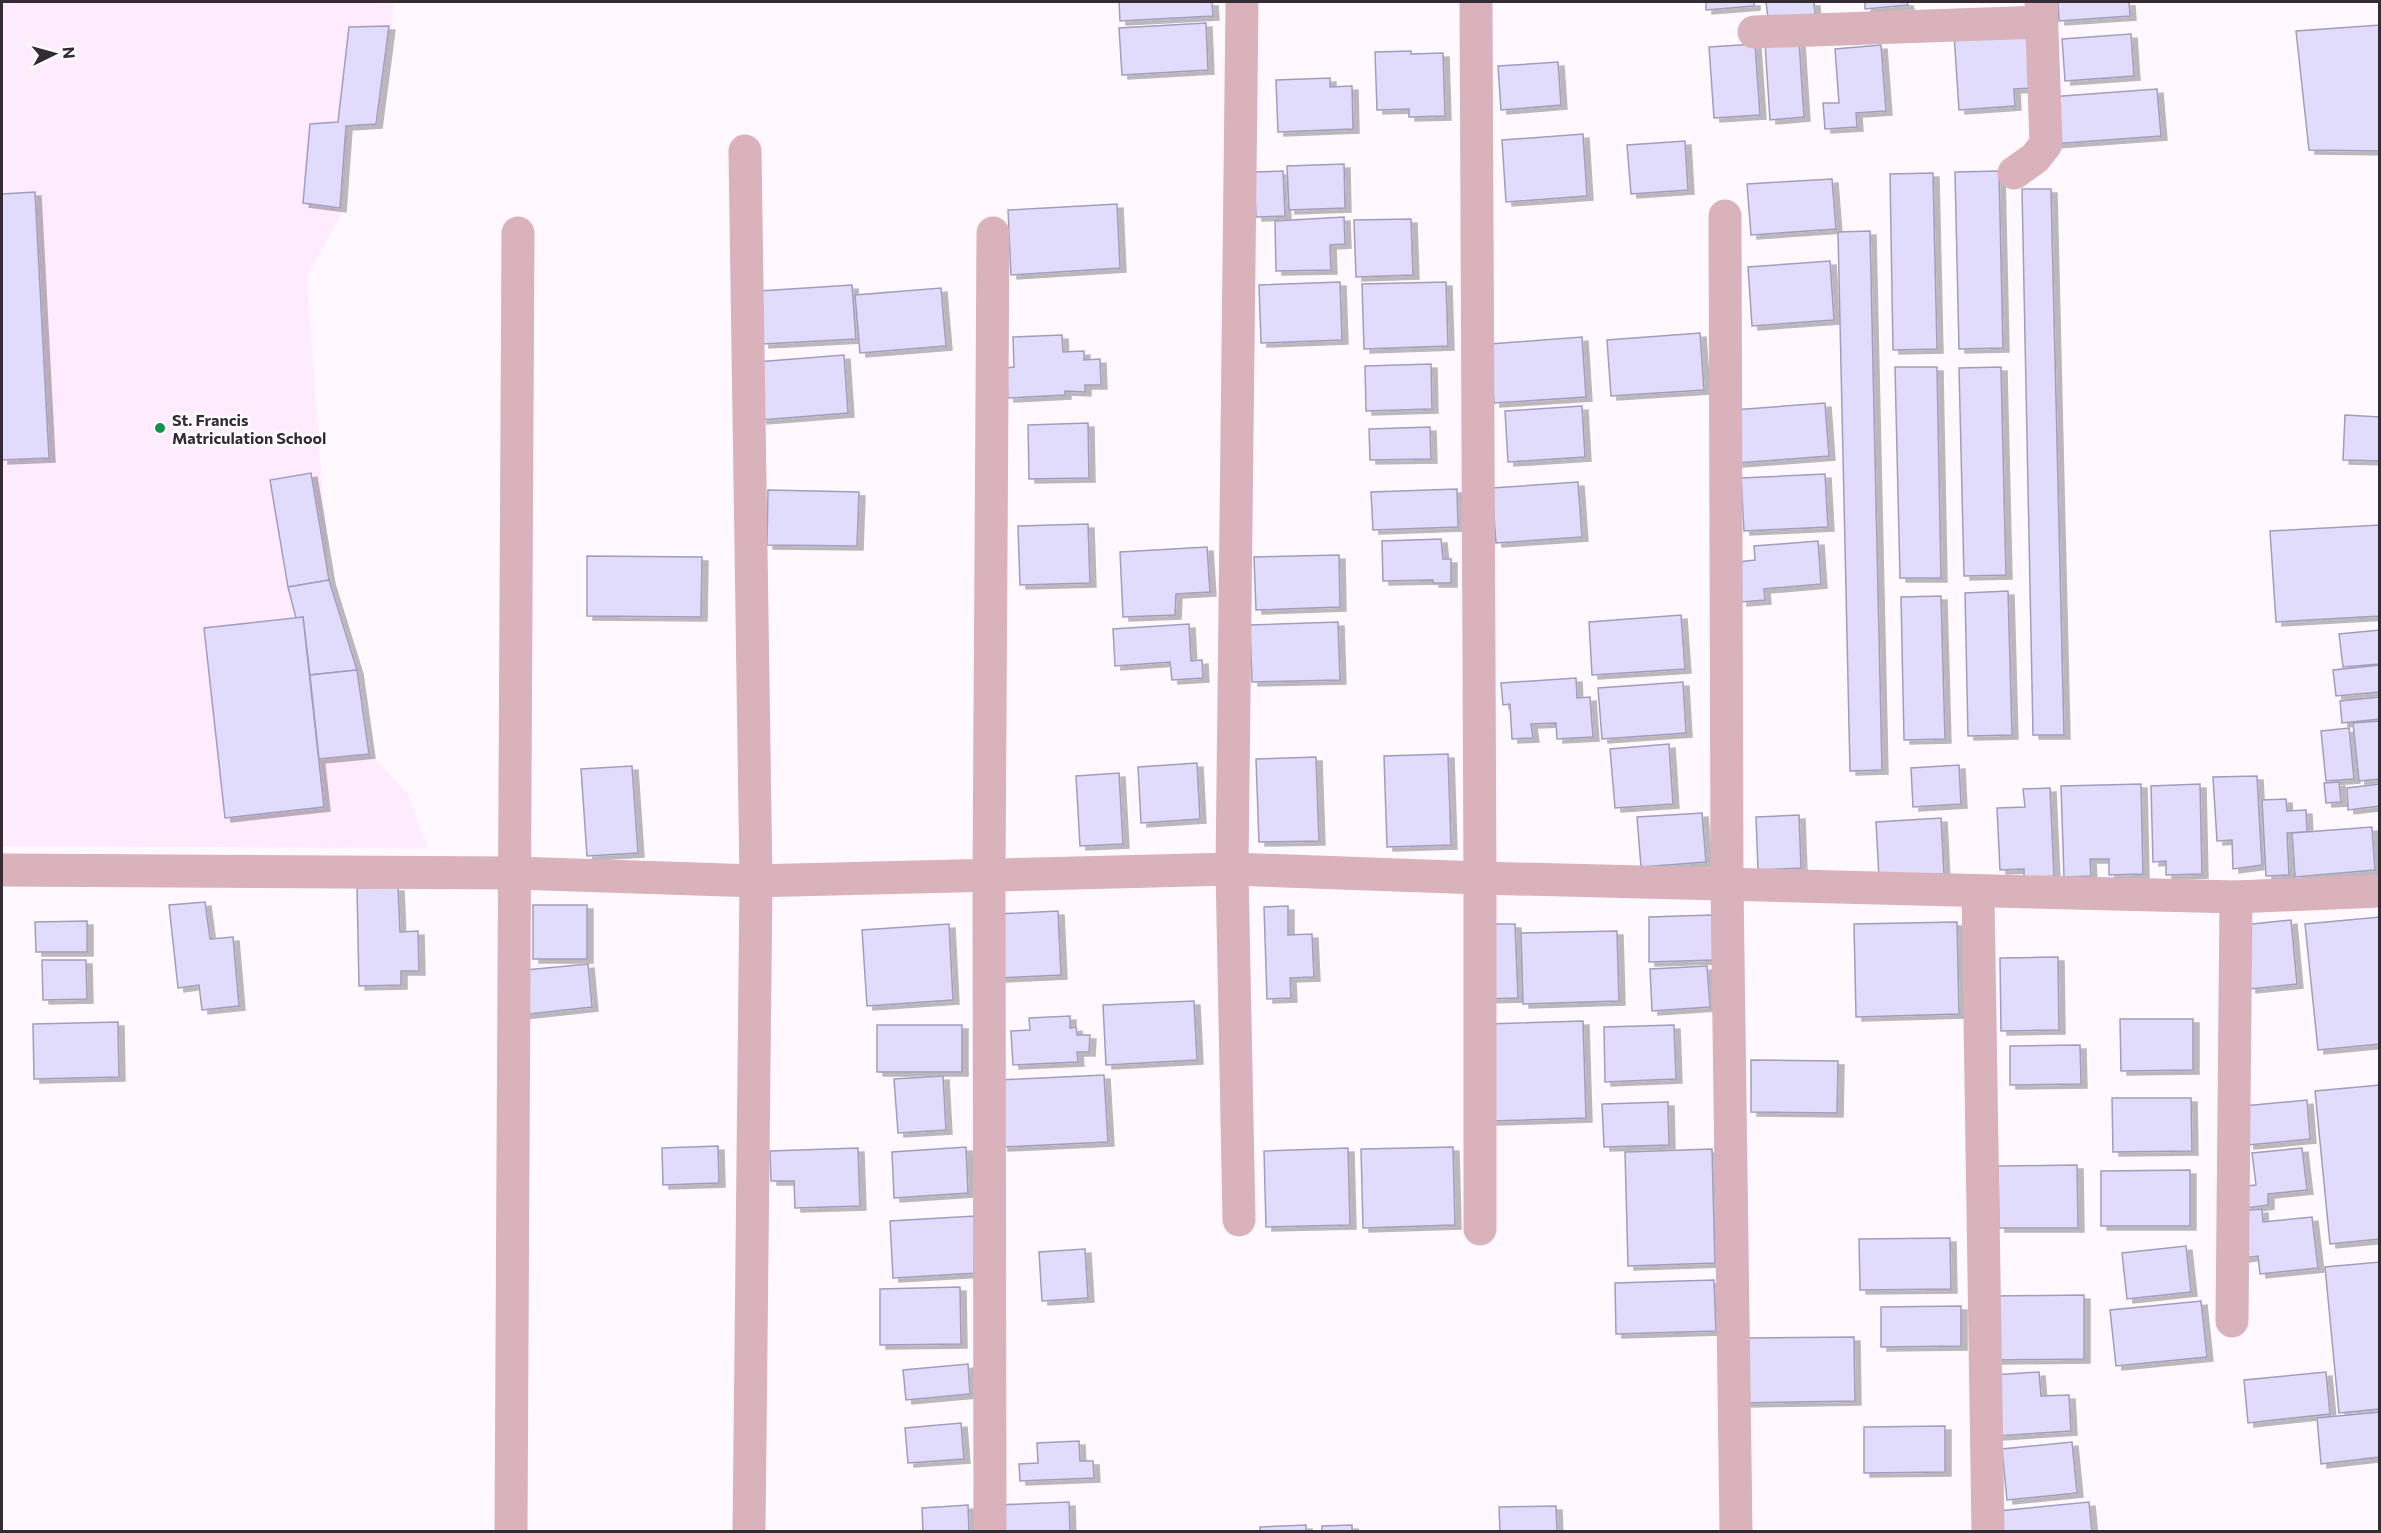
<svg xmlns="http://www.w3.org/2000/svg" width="2381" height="1533" viewBox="0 0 2381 1533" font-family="Commissioner,sans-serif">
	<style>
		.built { fill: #ffebfe }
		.building { fill: #e1dcfb; stroke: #a29dbc; stroke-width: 1.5; filter: url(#shadow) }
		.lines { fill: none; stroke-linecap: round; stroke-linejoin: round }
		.minor { stroke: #d9b2bc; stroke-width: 33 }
		.poi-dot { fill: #119452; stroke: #fff; stroke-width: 2 }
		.labels { text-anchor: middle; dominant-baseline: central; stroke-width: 5; stroke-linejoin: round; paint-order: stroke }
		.poi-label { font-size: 16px; font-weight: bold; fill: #352b35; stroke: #fff; text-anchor: start }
	</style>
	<defs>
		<filter id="shadow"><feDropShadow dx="6" dy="4" stdDeviation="0" flood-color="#0004"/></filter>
	</defs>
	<rect width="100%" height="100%" fill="#fff9ff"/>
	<polygon class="built" points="2,2 393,2 392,24 376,125 349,127 341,214 307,277 329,580 357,670 369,754 408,794 427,848 2,846"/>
	<g class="building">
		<polygon points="1119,2 1212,2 1213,16 1120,21"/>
		<polygon points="1706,2 1754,2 1754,6 1706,10"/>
		<polygon points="1766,2 1814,2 1815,15 1768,18"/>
		<polygon points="1865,2 1907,2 1908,5 1865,9"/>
		<polygon points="2058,2 2129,2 2130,16 2059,21"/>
		<polygon points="1206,23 1208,70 1122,75 1119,28"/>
		<polygon points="2380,25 2380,151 2309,150 2296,31"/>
		<polygon points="389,26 376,124 346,126 340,208 303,203 310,124 338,122 349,27"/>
		<polygon points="2030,28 2034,88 2014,89 2015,106 1959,110 1954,34"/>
		<polygon points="2131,34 2134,76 2065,81 2062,39"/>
		<polygon points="1799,41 1804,117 1770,120 1765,43"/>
		<polygon points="1755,44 1760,115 1714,118 1709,47"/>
		<polygon points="1881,45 1886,111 1856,113 1857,127 1825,129 1823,103 1839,103 1835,49"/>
		<polygon points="1411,51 1411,54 1443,53 1445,116 1409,117 1409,109 1377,110 1375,52"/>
		<polygon points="1558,62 1561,105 1501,110 1498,66"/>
		<polygon points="1330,78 1330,87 1352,86 1353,129 1278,132 1276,80"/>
		<polygon points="2157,89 2161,136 2052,144 2049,97"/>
		<polygon points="1583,134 1587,196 1506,202 1502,140"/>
		<polygon points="1685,141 1688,190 1631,194 1627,145"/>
		<polygon points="1344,164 1345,208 1289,210 1287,166"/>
		<polygon points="1283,171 1285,216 1256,217 1254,172"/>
		<polygon points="1999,171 2003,348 1959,349 1955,172"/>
		<polygon points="1933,173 1937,349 1893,350 1890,174"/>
		<polygon points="1832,179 1836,229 1751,235 1747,184"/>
		<polygon points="2022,189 2051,189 2064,735 2033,735"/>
		<polygon points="35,192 49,458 2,460 2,194"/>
		<polygon points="1117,204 1120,268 1011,275 1008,210"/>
		<polygon points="1344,217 1345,244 1330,245 1331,270 1276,271 1275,221"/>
		<polygon points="1411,219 1413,275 1356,277 1354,220"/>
		<polygon points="1870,231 1882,770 1850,771 1838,232"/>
		<polygon points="1830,261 1834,320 1752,326 1748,267"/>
		<polygon points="1340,282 1342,340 1261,343 1259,285"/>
		<polygon points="1446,282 1448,346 1364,349 1362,284"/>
		<polygon points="852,285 856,339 763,344 759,291"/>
		<polygon points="941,288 946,346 860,353 855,295"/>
		<polygon points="1700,333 1704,390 1611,396 1607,340"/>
		<polygon points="1062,335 1063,352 1084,351 1084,360 1100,359 1101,385 1085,385 1085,392 1065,391 1065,395 1008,398 1006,368 1014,367 1013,337"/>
		<polygon points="1582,337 1586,397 1494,403 1490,344"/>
		<polygon points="844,355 848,413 761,420 756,362"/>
		<polygon points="1431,364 1432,409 1366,411 1365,366"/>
		<polygon points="1895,367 1937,367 1941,578 1900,578"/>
		<polygon points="2001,367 2006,575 1964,576 1959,368"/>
		<polygon points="1825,403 1829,456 1737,463 1733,410"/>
		<polygon points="1582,406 1585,457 1508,462 1505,411"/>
		<polygon points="2345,415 2380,417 2380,461 2343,460"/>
		<polygon points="1088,423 1089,478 1029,479 1028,425"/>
		<polygon points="1430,427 1431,459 1370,460 1369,429"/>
		<polygon points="311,473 329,580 288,587 270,480"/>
		<polygon points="1825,474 1828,527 1744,531 1741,478"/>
		<polygon points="1578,482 1582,537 1496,543 1492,488"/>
		<polygon points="1457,489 1458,527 1373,530 1371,492"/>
		<polygon points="768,490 859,492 857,546 767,545"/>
		<polygon points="1088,524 1090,583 1020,585 1018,526"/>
		<polygon points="2380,525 2380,616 2276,622 2270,531"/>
		<polygon points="1441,539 1443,559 1451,559 1451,583 1433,583 1433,580 1383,581 1382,541"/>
		<polygon points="1818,541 1821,584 1764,589 1765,600 1741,602 1738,562 1755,560 1754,546"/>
		<polygon points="1207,547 1210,592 1176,594 1175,615 1123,617 1120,552"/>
		<polygon points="1339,555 1340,607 1256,610 1254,557"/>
		<polygon points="587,556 702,557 701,617 587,616"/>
		<polygon points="329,580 357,670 310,675 303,617 296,618 288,587"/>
		<polygon points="2008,591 2012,735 1968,736 1965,593"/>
		<polygon points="1941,596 1945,739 1904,740 1901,597"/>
		<polygon points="1681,615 1685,669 1592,675 1589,622"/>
		<polygon points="303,617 324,807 225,818 204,628"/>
		<polygon points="1338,622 1340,680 1252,682 1250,625"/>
		<polygon points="1189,624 1191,661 1202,660 1203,678 1172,680 1170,662 1115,666 1113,629"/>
		<polygon points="2380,630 2380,664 2343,667 2339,634"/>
		<polygon points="2380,665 2380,692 2336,696 2333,670"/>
		<polygon points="357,670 369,754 319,759 310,675"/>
		<polygon points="1576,678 1577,698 1590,697 1593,737 1557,739 1556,723 1531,724 1533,738 1512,739 1510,704 1503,705 1501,683"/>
		<polygon points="1683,682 1686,733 1602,739 1598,688"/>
		<polygon points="2380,697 2380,719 2342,723 2340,701"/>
		<polygon points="2380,721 2380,779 2359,781 2353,723"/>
		<polygon points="2349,728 2354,779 2326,781 2321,731"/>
		<polygon points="1669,744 1673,804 1615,808 1610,749"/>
		<polygon points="1448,754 1451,845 1387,847 1384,756"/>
		<polygon points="1316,757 1319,841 1259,842 1256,759"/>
		<polygon points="1197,763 1200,819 1141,823 1138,767"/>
		<polygon points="1959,765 1961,804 1913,807 1911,768"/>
		<polygon points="632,766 638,853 587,856 581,769"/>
		<polygon points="1119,773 1123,844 1080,846 1076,776"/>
		<polygon points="2257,776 2262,865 2233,869 2232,840 2217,841 2213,777"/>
		<polygon points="2339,782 2341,802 2326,803 2324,783"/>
		<polygon points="2141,784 2143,874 2109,875 2109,859 2090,859 2091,876 2064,877 2061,786"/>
		<polygon points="2200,784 2202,874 2166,875 2166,861 2153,862 2151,786"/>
		<polygon points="2380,784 2380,806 2348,810 2347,788"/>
		<polygon points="2050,788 2054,876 2024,878 2024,869 2000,870 1997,808 2025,807 2023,789"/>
		<polygon points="2286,799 2287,811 2306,810 2307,832 2287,833 2289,875 2266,876 2262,800"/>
		<polygon points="1702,813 1706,862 1641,867 1637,817"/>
		<polygon points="1799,815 1801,868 1758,870 1756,817"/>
		<polygon points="1941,818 1944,874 1879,878 1876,822"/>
		<polygon points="2372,827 2375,870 2295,877 2292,833"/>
		<polygon points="398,887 400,932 418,931 419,971 401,971 401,985 359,986 357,888"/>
		<polygon points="205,902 210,939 233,937 239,1006 202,1010 199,985 178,988 169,905"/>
		<rect x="533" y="905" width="54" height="54"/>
		<polygon points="1288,906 1288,935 1312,934 1314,977 1290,978 1291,998 1267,999 1264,907"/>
		<polygon points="1058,911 1061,975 1000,978 997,914"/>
		<polygon points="1712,915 1713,960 1649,962 1649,917"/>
		<polygon points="2380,917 2380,1044 2318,1050 2305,924"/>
		<polygon points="2291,920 2297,984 2250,989 2243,925"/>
		<polygon points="87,921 87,952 36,952 35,922"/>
		<polygon points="1957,922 1959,1014 1856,1017 1854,924"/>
		<polygon points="949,924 953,1000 867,1006 862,930"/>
		<polygon points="1483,924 1515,924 1518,998 1485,999"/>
		<polygon points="1617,931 1619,1001 1523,1004 1521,933"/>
		<polygon points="2058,957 2059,1030 2001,1031 2000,958"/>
		<polygon points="42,960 86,960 87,999 43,1000"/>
		<polygon points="588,964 592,1007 520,1015 515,971"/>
		<polygon points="1707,966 1710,1007 1652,1011 1650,969"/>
		<polygon points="1194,1001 1197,1060 1106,1065 1103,1005"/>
		<polygon points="1070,1016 1070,1028 1076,1027 1077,1035 1090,1035 1089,1052 1077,1052 1078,1062 1013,1065 1011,1031 1030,1030 1029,1018"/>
		<polygon points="2120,1019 2193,1019 2193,1070 2121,1071"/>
		<polygon points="1583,1021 1586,1118 1491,1121 1488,1024"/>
		<polygon points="118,1022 119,1077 34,1079 33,1024"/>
		<rect x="877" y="1025" width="85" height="47"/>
		<polygon points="1674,1025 1676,1079 1605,1082 1604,1027"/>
		<polygon points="2080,1045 2081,1084 2010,1085 2010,1046"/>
		<polygon points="1751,1060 1838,1061 1837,1113 1751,1112"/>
		<polygon points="1104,1075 1108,1142 1002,1147 999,1080"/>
		<polygon points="943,1076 946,1130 898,1133 894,1079"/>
		<polygon points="2380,1085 2380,1239 2330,1244 2315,1091"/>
		<polygon points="2112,1098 2191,1098 2192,1151 2113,1152"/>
		<polygon points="2307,1100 2310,1139 2248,1145 2244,1106"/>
		<polygon points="1668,1102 1669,1145 1604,1147 1602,1104"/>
		<polygon points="718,1146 719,1183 663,1185 662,1148"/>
		<polygon points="966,1147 968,1193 894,1198 892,1152"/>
		<polygon points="1453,1147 1455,1225 1363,1228 1361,1149"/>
		<polygon points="858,1148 860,1206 795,1208 794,1181 771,1181 770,1151"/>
		<polygon points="1348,1148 1350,1225 1266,1227 1264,1151"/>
		<polygon points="2302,1148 2307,1190 2268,1194 2268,1205 2240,1209 2237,1187 2256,1185 2252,1153"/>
		<polygon points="1712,1149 1715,1263 1628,1266 1625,1152"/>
		<polygon points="2077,1165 2078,1228 1999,1228 1998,1166"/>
		<polygon points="2190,1170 2190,1226 2101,1226 2101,1171"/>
		<polygon points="2262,1209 2263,1222 2312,1217 2318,1268 2260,1274 2258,1256 2243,1258 2239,1211"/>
		<polygon points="975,1216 978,1273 893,1278 890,1221"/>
		<polygon points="1950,1238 1951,1289 1860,1290 1859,1239"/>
		<polygon points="2186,1246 2191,1292 2127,1299 2122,1253"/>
		<polygon points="1085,1249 1088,1298 1042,1301 1039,1252"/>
		<polygon points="2380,1262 2380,1409 2339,1413 2325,1267"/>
		<polygon points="1714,1280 1716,1331 1616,1334 1615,1283"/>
		<polygon points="960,1287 961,1344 880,1345 880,1289"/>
		<polygon points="2084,1295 2084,1359 1994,1360 1993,1296"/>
		<polygon points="2201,1301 2207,1357 2116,1366 2110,1310"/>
		<polygon points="1961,1306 1961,1346 1881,1347 1881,1307"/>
		<polygon points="1854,1337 1855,1401 1742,1403 1742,1338"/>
		<polygon points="968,1364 970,1394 906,1400 903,1370"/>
		<polygon points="2039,1372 2041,1396 2069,1395 2071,1431 1997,1436 1993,1375"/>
		<polygon points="2326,1372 2330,1414 2248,1423 2244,1380"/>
		<polygon points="2380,1412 2380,1457 2321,1464 2317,1418"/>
		<polygon points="961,1423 964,1459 908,1463 905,1428"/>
		<polygon points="1945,1426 1945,1472 1864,1473 1864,1427"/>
		<polygon points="1079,1441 1080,1461 1093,1461 1094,1478 1020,1481 1019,1464 1038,1463 1037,1443"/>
		<polygon points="2072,1442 2077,1493 2007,1500 2002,1449"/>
		<polygon points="1069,1502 1070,1532 998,1532 997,1505"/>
		<polygon points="2089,1502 2092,1532 2000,1532 1998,1511"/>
		<polygon points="968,1505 969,1532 923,1532 922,1508"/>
		<polygon points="1556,1506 1557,1532 1500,1532 1499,1507"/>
		<polygon points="1306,1525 1306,1532 1260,1532 1260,1527"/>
		<polygon points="1352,1525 1352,1532 1322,1532 1322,1526"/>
	</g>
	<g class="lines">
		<g class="minor">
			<polyline points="1476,2 1480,878 1480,1229"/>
			<polyline points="1754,32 2042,22"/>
			<polyline points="745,151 756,881 749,1532"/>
			<polyline points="2014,173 2035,158 2046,144 2041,2"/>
			<polyline points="1725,216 1727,883 1736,1532"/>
			<polyline points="2,870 515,873 756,881 1232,869 1480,878 2236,897 2380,891"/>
			<polyline points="1978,892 1988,1532"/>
			<polyline points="1239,1220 1232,869 1242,2"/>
			<polyline points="2232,1321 2236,897"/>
			<polyline points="511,1532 518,233"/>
			<polyline points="990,1532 989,875 993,233"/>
		</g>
	</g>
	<circle class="poi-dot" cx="160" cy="428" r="6"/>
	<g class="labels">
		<g class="poi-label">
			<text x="172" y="419">St. Francis<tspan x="172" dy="18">Matriculation School</tspan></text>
		</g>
	</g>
	<rect width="2381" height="1533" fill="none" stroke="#352b35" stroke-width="6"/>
	<g transform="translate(54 54) rotate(85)" stroke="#ffffff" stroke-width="4.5" paint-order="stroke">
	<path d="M0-4.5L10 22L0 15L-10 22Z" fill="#352b35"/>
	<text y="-9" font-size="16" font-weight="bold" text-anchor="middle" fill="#352b35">N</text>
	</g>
</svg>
